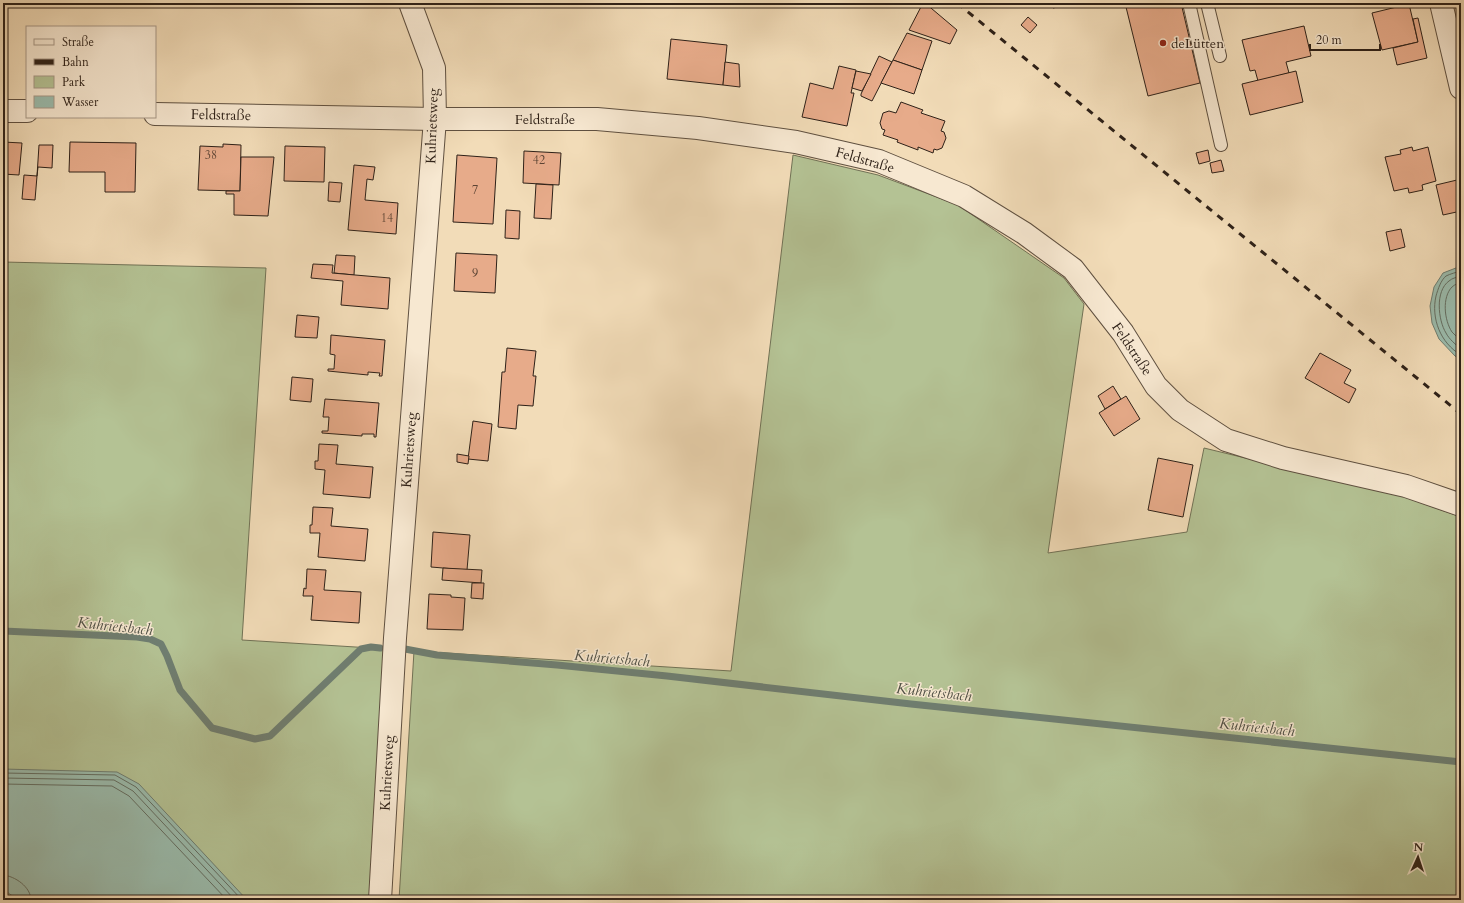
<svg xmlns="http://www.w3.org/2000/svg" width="1464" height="903" viewBox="0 0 1464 903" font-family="Cardo,serif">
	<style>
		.green { fill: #b4c294; stroke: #717256 }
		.water { fill: #9bbcad; stroke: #6f7e71 }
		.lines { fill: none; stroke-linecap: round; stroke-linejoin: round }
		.shore { stroke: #646e62; stroke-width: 1 }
		.stream { stroke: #6f7e71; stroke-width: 7 }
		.building { fill: #e7ab8a; stroke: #2e2118 }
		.lane-casing { stroke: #5f5040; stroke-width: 14 }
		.street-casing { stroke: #5f5040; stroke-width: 24 }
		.lane { stroke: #f7e8d1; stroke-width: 12 }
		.street { stroke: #f7e8d1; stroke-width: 22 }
		.rail { stroke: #2e2118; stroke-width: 3; stroke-dasharray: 7 7; stroke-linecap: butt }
		.poi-dot { fill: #8f2418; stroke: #f7e8d1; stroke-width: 1.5 }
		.labels { text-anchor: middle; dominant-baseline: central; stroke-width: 3; stroke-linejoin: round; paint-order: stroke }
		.number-label { font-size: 12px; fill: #5c4434 }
		.poi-label { font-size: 14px; fill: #2e2118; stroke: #f7e8d1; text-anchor: start }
		.street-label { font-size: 14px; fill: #2e2118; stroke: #f7e8d1 }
		.water-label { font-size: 15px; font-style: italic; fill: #4f5045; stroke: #f7e8d1 }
	</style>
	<rect width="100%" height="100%" fill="#f2dcb8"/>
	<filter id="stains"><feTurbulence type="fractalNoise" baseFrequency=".005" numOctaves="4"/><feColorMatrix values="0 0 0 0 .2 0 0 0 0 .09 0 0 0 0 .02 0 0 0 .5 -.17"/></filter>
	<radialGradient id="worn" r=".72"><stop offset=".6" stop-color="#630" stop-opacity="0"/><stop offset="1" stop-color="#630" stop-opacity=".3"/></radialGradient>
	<g class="green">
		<polygon points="793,155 878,175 958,205 1064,278 1084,304 1048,553 1187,532 1204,448 1402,496 1461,517 1461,900 399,900 414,651 731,671"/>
		<polygon points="3,262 266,268 242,640 388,649 374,900 3,900"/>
	</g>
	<g class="water">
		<polygon points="1461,266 1461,360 1455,356 1439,339 1432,323 1430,306 1434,287 1443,273"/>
		<polygon points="3,769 117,772 139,784 247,900 18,900 3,889"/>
	</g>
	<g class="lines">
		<g class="shore">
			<path d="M1461,271C1457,272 1450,274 1446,276C1441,280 1438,289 1436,296C1431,318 1440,343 1461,355"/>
			<path d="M1461,276C1458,277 1452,278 1449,281C1435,291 1438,320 1446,333C1449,339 1456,345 1461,349"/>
			<path d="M1461,282C1458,284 1455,284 1452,287C1442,297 1444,320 1452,332C1455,335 1458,338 1461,341"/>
			<polyline points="3,773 115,775 136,787 242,900"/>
			<polyline points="3,778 114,780 133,791 235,900"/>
			<polyline points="3,784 112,786 129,796 227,900"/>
			<path d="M3,875C15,876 31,887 31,900"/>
		</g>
		<g class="stream">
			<polyline points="3,631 137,637 150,639 161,644 167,656 180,690 212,728 255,739 270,736 361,649 371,647 380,648"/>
			<polyline points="405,649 437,655 557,665 667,676 911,704 1461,762"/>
		</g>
	</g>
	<g class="building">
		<polygon points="923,3 925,3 957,30 950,44 909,30"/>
		<polygon points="1052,3 1075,3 1053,8"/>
		<polygon points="1125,3 1181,3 1200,83 1148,96"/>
		<polygon points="1409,4 1418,42 1382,50 1372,13"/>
		<polygon points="1028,17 1037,25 1030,33 1021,25"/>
		<polygon points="1418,18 1427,58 1397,65 1393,48 1418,42 1413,19"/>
		<polygon points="1304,26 1311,56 1286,62 1289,73 1258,81 1255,70 1250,71 1242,40"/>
		<polygon points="907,33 932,41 922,70 893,60"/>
		<polygon points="671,39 727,45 723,85 667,79"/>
		<polygon points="879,56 892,62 872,101 861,96 861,94"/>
		<polygon points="893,60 922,70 914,94 881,83"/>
		<polygon points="725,62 739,64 740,87 723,85"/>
		<polygon points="839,66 856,70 851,93 854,93 847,126 802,117 810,83 833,89"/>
		<polygon points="856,71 871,74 862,91 852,88"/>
		<polygon points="1296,71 1303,102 1250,115 1242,84"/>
		<polygon points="901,102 923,110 921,113 945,121 941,131 944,132 946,138 942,148 937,150 934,149 933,153 918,147 918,150 897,142 898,140 883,135 885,130 882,129 880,123 883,113 889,111 896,113"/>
		<polygon points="3,142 22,143 19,175 3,174"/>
		<polygon points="70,142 136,143 135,192 105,192 105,172 69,172"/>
		<polygon points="223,144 241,145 240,191 198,190 200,146 223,147"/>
		<polygon points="39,145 53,145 52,168 38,167 37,176"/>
		<polygon points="285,146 325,147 324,182 284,181"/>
		<polygon points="1412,147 1413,151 1428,147 1436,181 1422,185 1423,190 1409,193 1408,188 1394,191 1385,157 1401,154 1400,150"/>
		<polygon points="1208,150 1210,161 1199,164 1196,153"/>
		<polygon points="524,151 561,153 559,185 523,183"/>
		<polygon points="457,155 497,158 493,224 453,222"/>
		<polygon points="241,157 274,157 268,216 234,215 234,194 226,194 226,191 240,191"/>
		<polygon points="1221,160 1224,171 1212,173 1210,163"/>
		<polygon points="354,165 375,167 373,180 367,179 365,200 398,203 396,234 348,230"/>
		<polygon points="24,175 37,176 35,200 22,199"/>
		<polygon points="1457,180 1461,197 1461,211 1443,215 1436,185"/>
		<polygon points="329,182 342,183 340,202 328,201"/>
		<polygon points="536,184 553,185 551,219 534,218"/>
		<polygon points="506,210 520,211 519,239 505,238"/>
		<polygon points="1401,229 1405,247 1390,251 1386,232"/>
		<polygon points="456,253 497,255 495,293 454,291"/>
		<polygon points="336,255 355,256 354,275 334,273"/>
		<polygon points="313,264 333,265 332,273 390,278 388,309 341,305 343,281 311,278"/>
		<polygon points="297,315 319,317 317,338 295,337"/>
		<polygon points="331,335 385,340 382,376 379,376 380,373 368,372 368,375 328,371 328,369 334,369 335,355 330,354"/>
		<polygon points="507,348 536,351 533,376 536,376 533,406 518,405 516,429 498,427 502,372 505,372"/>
		<polygon points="1320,353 1351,370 1344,383 1356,389 1349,403 1305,378"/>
		<polygon points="292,377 313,379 311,402 290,400"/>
		<polygon points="1113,386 1121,399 1105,409 1098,396"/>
		<polygon points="1126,396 1140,419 1114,436 1099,413"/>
		<polygon points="325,399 379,403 376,437 374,437 374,434 362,434 362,436 322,433 322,431 328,431 329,417 323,417"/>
		<polygon points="473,421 492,424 488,461 468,459"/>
		<polygon points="319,444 338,445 336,464 373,467 370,498 323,494 325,470 315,469 315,461 318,461"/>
		<polygon points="457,454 469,456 468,464 457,462"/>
		<polygon points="1158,458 1193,465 1183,517 1148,510"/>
		<polygon points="313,507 333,508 331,526 368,529 365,561 318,557 320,533 310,533 310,525 312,525"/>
		<polygon points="433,532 470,535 467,570 431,567"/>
		<polygon points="443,568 482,570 481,583 442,580"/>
		<polygon points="307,569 326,570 324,590 361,592 359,623 311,620 313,596 303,596 304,588 306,589"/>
		<polygon points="472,583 484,583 483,599 471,598"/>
		<polygon points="429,594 451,595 451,597 465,598 463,630 427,629"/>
	</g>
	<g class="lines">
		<defs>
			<g id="lane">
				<polyline points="1189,3 1221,145"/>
				<polyline points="1207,3 1220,56"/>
			</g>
			<g id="street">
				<polyline points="1441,3 1461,88"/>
				<polyline points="3,111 27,111"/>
				<polyline points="155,114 435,119 597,119 698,128 796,142 879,161 964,196 1024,233 1073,269 1123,333 1156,386 1180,410 1226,440 1283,458 1406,486 1461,505"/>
				<polyline points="380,900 395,638 435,119 434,68 410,3"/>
			</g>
		</defs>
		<use href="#lane" class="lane-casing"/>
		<use href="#street" class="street-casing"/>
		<use href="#lane" class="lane"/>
		<use href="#street" class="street"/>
		<polyline class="rail" points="957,3 1461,414"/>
	</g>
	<circle class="poi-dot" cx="1163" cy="43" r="4"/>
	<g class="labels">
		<g class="number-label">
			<text x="211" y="155">38</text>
			<text x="539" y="160">42</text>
			<text x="475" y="190">7</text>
			<text x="387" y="218">14</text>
			<text x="475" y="273">9</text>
		</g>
		<g class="poi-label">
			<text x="1171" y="43">deLütten</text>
		</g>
		<g class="street-label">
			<text transform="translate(221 115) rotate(1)">Feldstraße</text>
			<text x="545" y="119">Feldstraße</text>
			<text transform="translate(432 126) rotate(-88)">Kuhrietsweg</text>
			<text transform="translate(865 160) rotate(16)">Feldstraße</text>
			<text transform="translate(1132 349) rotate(56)">Feldstraße</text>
			<text transform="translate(409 450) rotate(-86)">Kuhrietsweg</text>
			<text transform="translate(387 773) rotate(-87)">Kuhrietsweg</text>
		</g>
		<g class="water-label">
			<text transform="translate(115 626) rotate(6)">Kuhrietsbach</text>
			<text transform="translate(612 658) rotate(5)">Kuhrietsbach</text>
			<text transform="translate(934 692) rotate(6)">Kuhrietsbach</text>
			<text transform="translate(1257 727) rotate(6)">Kuhrietsbach</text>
		</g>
	</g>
	<rect width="1464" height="903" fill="none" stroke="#f2dcb8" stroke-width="16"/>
	<rect x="4" y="4" width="1456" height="895" fill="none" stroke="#2e2118" stroke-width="2"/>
	<rect x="8" y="8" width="1448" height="887" fill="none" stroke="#2e2118"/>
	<rect x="26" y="26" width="130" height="92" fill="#f7e8d1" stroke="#a79887"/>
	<rect x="34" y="39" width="20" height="6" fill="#f7e8d1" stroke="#a79887"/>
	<text x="62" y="46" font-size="12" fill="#2e2118">Straße</text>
	<rect x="34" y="59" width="20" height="6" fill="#2e2118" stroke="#a79887"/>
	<text x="62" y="66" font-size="12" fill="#2e2118">Bahn</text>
	<rect x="34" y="76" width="20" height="12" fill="#b4c294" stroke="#a79887"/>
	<text x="62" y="86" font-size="12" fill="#2e2118">Park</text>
	<rect x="34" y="96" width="20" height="12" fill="#9bbcad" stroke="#a79887"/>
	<text x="62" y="106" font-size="12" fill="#2e2118">Wasser</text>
	<g transform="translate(1418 857) rotate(3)" stroke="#f7e8d1" stroke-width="3" paint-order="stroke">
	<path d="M0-3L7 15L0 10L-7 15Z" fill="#2e2118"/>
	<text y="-6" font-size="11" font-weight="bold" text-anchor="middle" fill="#2e2118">N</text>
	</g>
	<path d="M1310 44v6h70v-6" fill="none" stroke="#2e2118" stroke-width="2"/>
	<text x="1316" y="44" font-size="12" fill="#2e2118" stroke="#f7e8d1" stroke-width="3" paint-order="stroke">20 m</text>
	<rect width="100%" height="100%" filter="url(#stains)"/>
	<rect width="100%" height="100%" fill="url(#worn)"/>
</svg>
